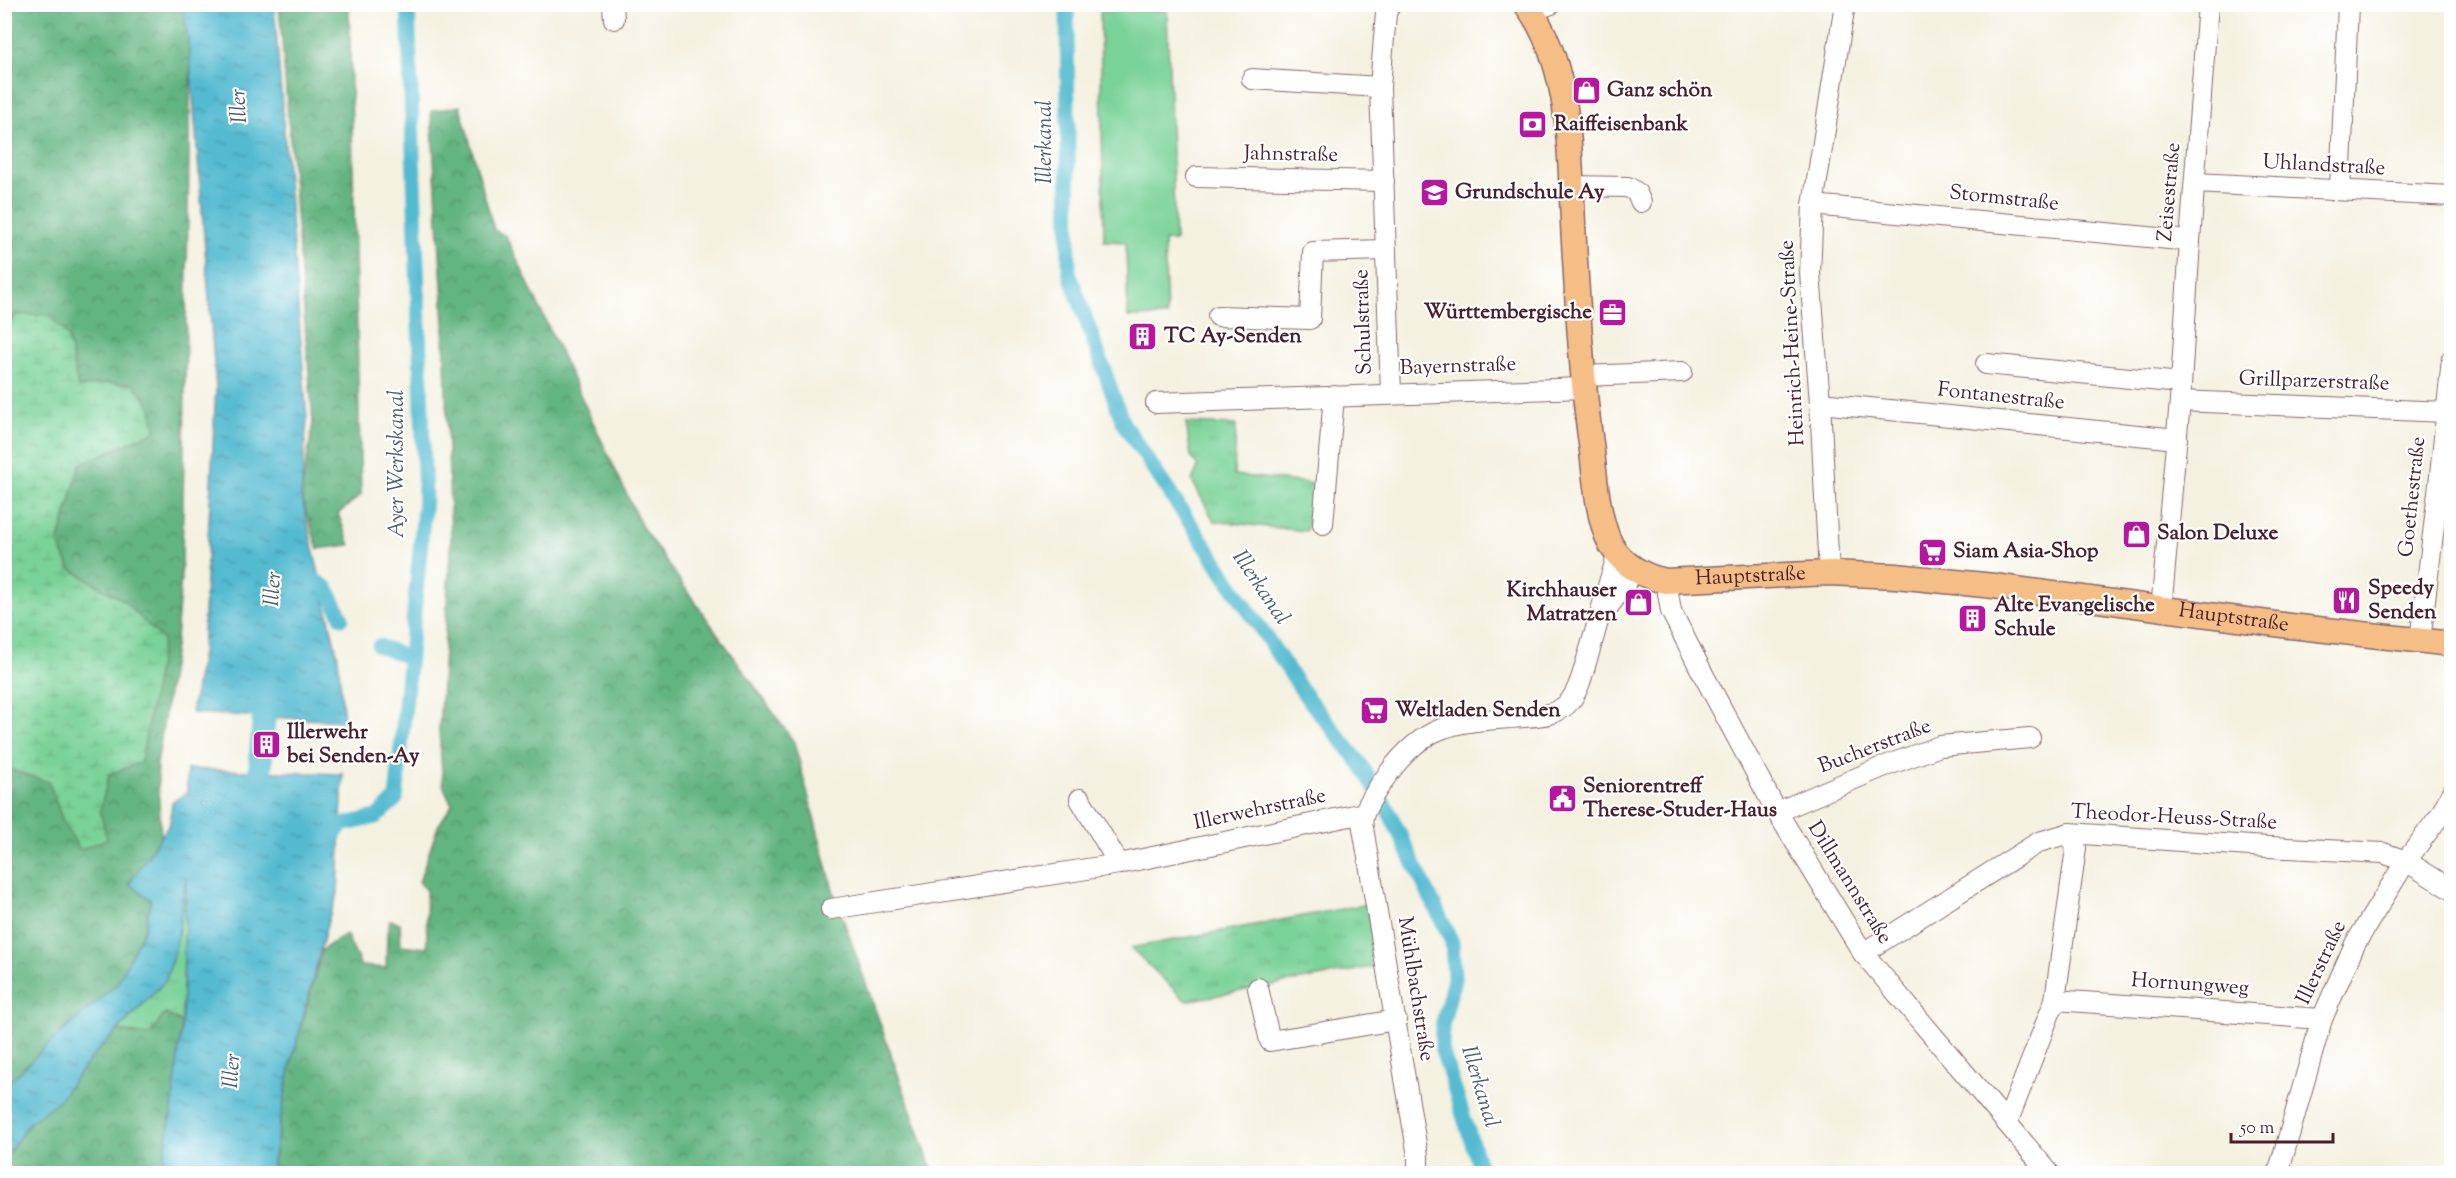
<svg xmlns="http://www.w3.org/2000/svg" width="2456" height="1178" viewBox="0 0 2456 1178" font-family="'Sorts Mill Goudy',serif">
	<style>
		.grass { fill: url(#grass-tufts); stroke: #627861; stroke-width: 1.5 }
		.forest { fill: url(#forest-crowns); stroke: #566a56; stroke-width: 1.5 }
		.wetland { fill: url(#wetland-marsh); stroke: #627861; stroke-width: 1.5 }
		.park { fill: #79d297; stroke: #627861; stroke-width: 1.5 }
		.water { fill: url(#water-ripples); stroke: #4e6c7e; stroke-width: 1.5 }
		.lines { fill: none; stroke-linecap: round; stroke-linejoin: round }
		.canal { stroke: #52bad0; stroke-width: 15 }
		.river { stroke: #52bad0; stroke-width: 24 }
		.minor-casing { stroke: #86686a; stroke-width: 22 }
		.major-casing { stroke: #86686a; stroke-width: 27 }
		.minor { stroke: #fff; stroke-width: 20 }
		.major { stroke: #f6be87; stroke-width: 24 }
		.labels { text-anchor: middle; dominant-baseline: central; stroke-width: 4.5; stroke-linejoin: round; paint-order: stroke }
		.poi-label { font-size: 21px; font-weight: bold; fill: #4a1f2b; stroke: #fff; text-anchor: start }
		.street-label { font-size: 21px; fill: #4a1f2b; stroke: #fff }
		.water-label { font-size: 22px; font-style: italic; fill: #4d5d6d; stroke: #fff }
	</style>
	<defs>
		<pattern id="grass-tufts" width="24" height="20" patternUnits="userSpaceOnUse" patternTransform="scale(1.5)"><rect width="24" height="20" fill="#79d297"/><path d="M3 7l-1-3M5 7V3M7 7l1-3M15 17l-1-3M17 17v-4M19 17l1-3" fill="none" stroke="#6ab482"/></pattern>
		<pattern id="forest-crowns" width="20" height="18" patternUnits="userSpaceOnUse" patternTransform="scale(1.5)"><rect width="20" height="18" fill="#62b480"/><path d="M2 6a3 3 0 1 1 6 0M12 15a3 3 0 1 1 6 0" fill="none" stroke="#539269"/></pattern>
		<pattern id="wetland-marsh" width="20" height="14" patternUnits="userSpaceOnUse" patternTransform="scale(1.5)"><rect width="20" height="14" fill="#79d297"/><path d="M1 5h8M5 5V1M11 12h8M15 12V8" fill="none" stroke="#6ab482"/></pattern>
		<pattern id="water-ripples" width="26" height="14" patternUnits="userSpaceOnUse" patternTransform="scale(1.5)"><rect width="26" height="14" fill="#52bad0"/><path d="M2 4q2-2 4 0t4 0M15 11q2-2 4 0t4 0" fill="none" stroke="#4697a9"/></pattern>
	</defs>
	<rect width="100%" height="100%" fill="#fff"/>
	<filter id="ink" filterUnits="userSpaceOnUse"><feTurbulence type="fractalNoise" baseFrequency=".0167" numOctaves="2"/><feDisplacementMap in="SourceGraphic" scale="12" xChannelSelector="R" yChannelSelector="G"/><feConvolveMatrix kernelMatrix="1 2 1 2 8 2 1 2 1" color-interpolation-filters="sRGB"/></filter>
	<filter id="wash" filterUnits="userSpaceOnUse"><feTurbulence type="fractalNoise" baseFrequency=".008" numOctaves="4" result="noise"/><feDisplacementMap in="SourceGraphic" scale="24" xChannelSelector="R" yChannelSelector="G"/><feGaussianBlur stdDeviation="1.35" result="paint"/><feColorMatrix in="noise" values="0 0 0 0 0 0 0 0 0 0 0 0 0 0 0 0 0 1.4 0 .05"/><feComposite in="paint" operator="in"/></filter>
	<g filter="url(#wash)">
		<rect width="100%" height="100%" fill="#f4f1e0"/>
		<g class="grass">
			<polygon points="1186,423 1236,425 1234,475 1318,484 1306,531 1214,521 1192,481 1198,466 1191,457"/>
			<polygon points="187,871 182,1023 165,1015 150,1035 117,1031 166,980 177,941"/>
			<polygon points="1367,904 1379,966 1186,1001 1131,948"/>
		</g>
		<g class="forest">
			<polygon points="5,5 185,5 191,40 182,564 176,640 157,765 161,838 129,883 151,900 145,928 117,984 56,1037 5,1086 5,768 49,781 63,821 100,811 109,774 141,762 124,601 70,569 58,543 80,464 156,431 106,383 78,388 68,337 16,315 5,332"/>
			<polygon points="279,5 349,5 361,495 338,514 350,545 318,549 301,495 313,423"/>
			<polygon points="460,106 494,230 506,236 642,527 794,742 834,893 933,1173 271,1174 290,1068 322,950 346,934 361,966 386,968 387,933 390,920 400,923 401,945 427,948 426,890 419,882 438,826 452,805 443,785 439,730 451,538 443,302 431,111"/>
			<polygon points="165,1014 182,1023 172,1109 161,1173 5,1174 5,1158 29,1123 58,1101 90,1059 117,1031 149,1035"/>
		</g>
		<polygon class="wetland" points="16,315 49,315 68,337 78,388 106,383 134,384 150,406 156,431 80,464 58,543 70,569 124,601 163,640 141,762 109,774 100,811 107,839 80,850 63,821 49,782 5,768 4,332"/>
		<polygon class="park" points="1113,4 1150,5 1151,11 1167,11 1175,241 1164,241 1167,316 1128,317 1126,242 1104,241 1100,12 1112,12"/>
		<g class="water">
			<polygon points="183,5 274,5 307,419 301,495 338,658 344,721 191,713 202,653 216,388 190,59"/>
			<polygon points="187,769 343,774 338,894 329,917 290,1068 271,1173 161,1173 172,1109 182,1023 186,878 177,941 166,980 90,1059 58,1101 29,1123 5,1158 5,1086 56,1037 117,984 145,928 151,900 129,884 170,823 172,802 187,793"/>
		</g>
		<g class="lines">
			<g class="canal">
				<polyline points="1067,4 1069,272 1123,423 1305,695 1360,763 1387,808 1452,942 1454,979 1442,1026 1442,1050 1482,1174"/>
				<polyline points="305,574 327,588 342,618"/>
				<polyline points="379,646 410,658"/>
				<polyline points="330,839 342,825 376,817 396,799 425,499 408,4"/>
			</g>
			<polyline class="river" points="262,805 260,772 266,684"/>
		</g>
	</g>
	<g filter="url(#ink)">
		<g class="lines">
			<defs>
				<g id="minor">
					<polyline points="613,4 614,19"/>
					<polyline points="1531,11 1551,4"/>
					<polyline points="1252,79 1380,87"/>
					<polyline points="1196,177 1384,181"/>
					<polyline points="2195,183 2452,196"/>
					<polyline points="1571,186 1628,187 1636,192 1641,202"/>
					<polyline points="2340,190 2348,4"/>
					<polyline points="1813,205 2190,241"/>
					<polyline points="1218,316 1310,319 1313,252 1386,250"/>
					<polyline points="1986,364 2181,383"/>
					<polyline points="1583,376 1682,372"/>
					<polyline points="1391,393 1380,87 1386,13 1391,4"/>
					<polyline points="2180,401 2446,412"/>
					<polyline points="1156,403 1584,388"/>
					<polyline points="1820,403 2177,439"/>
					<polyline points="1323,524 1334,396"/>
					<polyline points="1829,573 1820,403 1810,273 1813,205 1845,4"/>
					<polyline points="1666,581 1671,611 1703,674 1777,812 1863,953 2050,1174"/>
					<polyline points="1606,610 1635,570"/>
					<polyline points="2161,610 2180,401 2190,241 2208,4"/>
					<polyline points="2420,641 2440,476 2452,359"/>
					<polyline points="1080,799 1119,864"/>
					<polyline points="1777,812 1880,768 1940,746 2030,738"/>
					<polyline points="1364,813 1362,822 1418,1156 1418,1174"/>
					<path d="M831,909L1119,864L1364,813C1370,800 1379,786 1388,774C1428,719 1461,722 1524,717C1540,716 1559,715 1570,701C1579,690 1583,673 1587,659C1598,624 1606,589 1618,554"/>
					<polyline points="1863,953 2039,842 2070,833 2250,846 2383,853 2406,861 2452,890"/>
					<polyline points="1258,988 1270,1041 1396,1020"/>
					<polyline points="2055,1000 2322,1019"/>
					<polyline points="2007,1123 2055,1000 2076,848 2070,833"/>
					<polyline points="2278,1174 2322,1019 2355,944 2406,861 2441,814 2452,792"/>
				</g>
				<g id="major">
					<path id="s1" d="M1526,4C1575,70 1569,165 1574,242C1578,312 1582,382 1592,451C1595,479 1598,520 1611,545C1623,565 1644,577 1666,581L1829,573L1896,576L1994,586L2290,626L2452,644"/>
				</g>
			</defs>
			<use href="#minor" class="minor-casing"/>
			<use href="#major" class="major-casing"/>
			<use href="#minor" class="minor"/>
			<use href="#major" class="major"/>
		</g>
	</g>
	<defs>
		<symbol id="shop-square" viewBox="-11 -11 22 22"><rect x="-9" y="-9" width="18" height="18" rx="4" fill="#b5179e" stroke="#fff"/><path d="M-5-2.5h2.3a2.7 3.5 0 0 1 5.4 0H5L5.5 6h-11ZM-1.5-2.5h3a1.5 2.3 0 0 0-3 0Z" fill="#fff"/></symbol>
		<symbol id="bank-square" viewBox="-11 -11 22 22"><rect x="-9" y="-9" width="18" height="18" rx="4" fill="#b5179e" stroke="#fff"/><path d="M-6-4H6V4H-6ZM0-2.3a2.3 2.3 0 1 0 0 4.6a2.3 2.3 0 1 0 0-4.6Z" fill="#fff"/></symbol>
		<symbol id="school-square" viewBox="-11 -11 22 22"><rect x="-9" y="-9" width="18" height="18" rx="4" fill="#b5179e" stroke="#fff"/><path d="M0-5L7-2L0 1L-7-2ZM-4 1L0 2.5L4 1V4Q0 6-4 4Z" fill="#fff"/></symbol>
		<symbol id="office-square" viewBox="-11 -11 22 22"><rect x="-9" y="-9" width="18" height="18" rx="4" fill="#b5179e" stroke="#fff"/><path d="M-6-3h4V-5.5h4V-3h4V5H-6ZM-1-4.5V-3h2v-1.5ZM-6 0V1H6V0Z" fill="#fff"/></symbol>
		<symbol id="building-square" viewBox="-11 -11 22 22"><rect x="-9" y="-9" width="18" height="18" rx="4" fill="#b5179e" stroke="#fff"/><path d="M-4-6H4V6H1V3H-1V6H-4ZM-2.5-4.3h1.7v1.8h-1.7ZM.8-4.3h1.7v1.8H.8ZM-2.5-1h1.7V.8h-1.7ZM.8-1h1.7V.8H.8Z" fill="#fff"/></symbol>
		<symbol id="supermarket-square" viewBox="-11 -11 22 22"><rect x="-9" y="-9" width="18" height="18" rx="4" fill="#b5179e" stroke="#fff"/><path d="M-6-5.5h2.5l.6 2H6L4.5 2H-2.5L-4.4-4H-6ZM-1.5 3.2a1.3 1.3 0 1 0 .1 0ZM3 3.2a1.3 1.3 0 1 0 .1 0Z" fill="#fff"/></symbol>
		<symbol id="restaurant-square" viewBox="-11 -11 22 22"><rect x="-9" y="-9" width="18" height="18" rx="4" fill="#b5179e" stroke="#fff"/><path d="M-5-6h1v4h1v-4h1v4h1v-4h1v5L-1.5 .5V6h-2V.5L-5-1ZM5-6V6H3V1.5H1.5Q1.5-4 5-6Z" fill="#fff"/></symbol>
		<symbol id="civic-square" viewBox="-11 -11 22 22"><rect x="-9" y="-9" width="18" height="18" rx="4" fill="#b5179e" stroke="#fff"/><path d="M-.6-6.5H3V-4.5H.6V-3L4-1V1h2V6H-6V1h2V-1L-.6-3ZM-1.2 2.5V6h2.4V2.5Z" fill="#fff"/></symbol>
	</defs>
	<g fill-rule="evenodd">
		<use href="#shop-square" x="1570" y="74" width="33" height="33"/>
		<use href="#bank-square" x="1516" y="108" width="33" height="33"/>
		<use href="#school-square" x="1418" y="176" width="33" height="33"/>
		<use href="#office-square" x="1596" y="296" width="33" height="33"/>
		<use href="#building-square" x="1126" y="320" width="33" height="33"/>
		<use href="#shop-square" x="2120" y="518" width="33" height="33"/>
		<use href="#supermarket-square" x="1916" y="536" width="33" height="33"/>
		<use href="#restaurant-square" x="2330" y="584" width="33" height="33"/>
		<use href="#shop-square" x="1622" y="586" width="33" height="33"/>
		<use href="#building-square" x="1956" y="602" width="33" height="33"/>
		<use href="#supermarket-square" x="1358" y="694" width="33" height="33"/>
		<use href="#building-square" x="250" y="728" width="33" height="33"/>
		<use href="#civic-square" x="1546" y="782" width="33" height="33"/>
	</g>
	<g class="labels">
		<g class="poi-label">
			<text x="1607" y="91">Ganz schön</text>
			<text x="1554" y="125">Raiffeisenbank</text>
			<text x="1455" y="193">Grundschule Ay</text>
			<text x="1592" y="313" text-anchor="end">Württembergische</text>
			<text x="1164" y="337">TC Ay-Senden</text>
			<text x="2157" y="534">Salon Deluxe</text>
			<text x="1953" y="552">Siam Asia-Shop</text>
			<text x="2368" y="589">Speedy<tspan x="2368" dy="24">Senden</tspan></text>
			<text x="1617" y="591" text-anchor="end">Kirchhauser<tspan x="1617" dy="24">Matratzen</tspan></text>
			<text x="1994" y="606">Alte Evangelische<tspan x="1994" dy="24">Schule</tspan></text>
			<text x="1395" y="711">Weltladen Senden</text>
			<text x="287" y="733">Illerwehr<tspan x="287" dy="24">bei Senden-Ay</tspan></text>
			<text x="1583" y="787">Seniorentreff<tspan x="1583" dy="24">Therese-Studer-Haus</tspan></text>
		</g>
		<g class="street-label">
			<text transform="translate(1291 155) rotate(1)">Jahnstraße</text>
			<text transform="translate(2324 166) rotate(3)">Uhlandstraße</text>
			<text transform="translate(2170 192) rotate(-85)">Zeisestraße</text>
			<text transform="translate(2004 199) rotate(6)">Stormstraße</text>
			<text transform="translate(1364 322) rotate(-92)">Schulstraße</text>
			<text transform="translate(1793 343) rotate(-93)">Heinrich-Heine-Straße</text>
			<text transform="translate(1458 367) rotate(-2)">Bayernstraße</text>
			<text transform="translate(2314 382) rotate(2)">Grillparzerstraße</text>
			<text transform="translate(2001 397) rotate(6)">Fontanestraße</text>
			<text transform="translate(2413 497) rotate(-84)">Goethestraße</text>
			<text stroke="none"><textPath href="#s1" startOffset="705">Hauptstraße</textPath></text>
			<text stroke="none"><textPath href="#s1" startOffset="1191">Hauptstraße</textPath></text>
			<text transform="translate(1875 747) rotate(-21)">Bucherstraße</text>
			<text transform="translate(1260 810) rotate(-12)">Illerwehrstraße</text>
			<text transform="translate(2174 818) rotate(3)">Theodor-Heuss-Straße</text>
			<text transform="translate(1849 883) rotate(58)">Dillmannstraße</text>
			<text transform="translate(2322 963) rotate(-65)">Illerstraße</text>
			<text transform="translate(2190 985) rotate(4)">Hornungweg</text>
			<text transform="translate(1415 989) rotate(81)">Mühlbachstraße</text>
		</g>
		<g class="water-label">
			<text transform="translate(240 106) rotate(-93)">Iller</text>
			<text transform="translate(1046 142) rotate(-90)">Illerkanal</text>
			<text transform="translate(398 464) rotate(-90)">Ayer Werkskanal</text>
			<text transform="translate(1260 588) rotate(56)">Illerkanal</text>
			<text transform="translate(274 589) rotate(-86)">Iller</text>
			<text transform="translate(233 1071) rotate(-86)">Iller</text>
			<text transform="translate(1479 1087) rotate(73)">Illerkanal</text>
		</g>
	</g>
	<rect width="2456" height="1178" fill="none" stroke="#fff" stroke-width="24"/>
	<path d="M2231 1133v9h102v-9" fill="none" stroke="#4a1f2b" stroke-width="3"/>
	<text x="2240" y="1133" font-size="18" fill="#4a1f2b" stroke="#ffffff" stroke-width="4.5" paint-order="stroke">50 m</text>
</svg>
